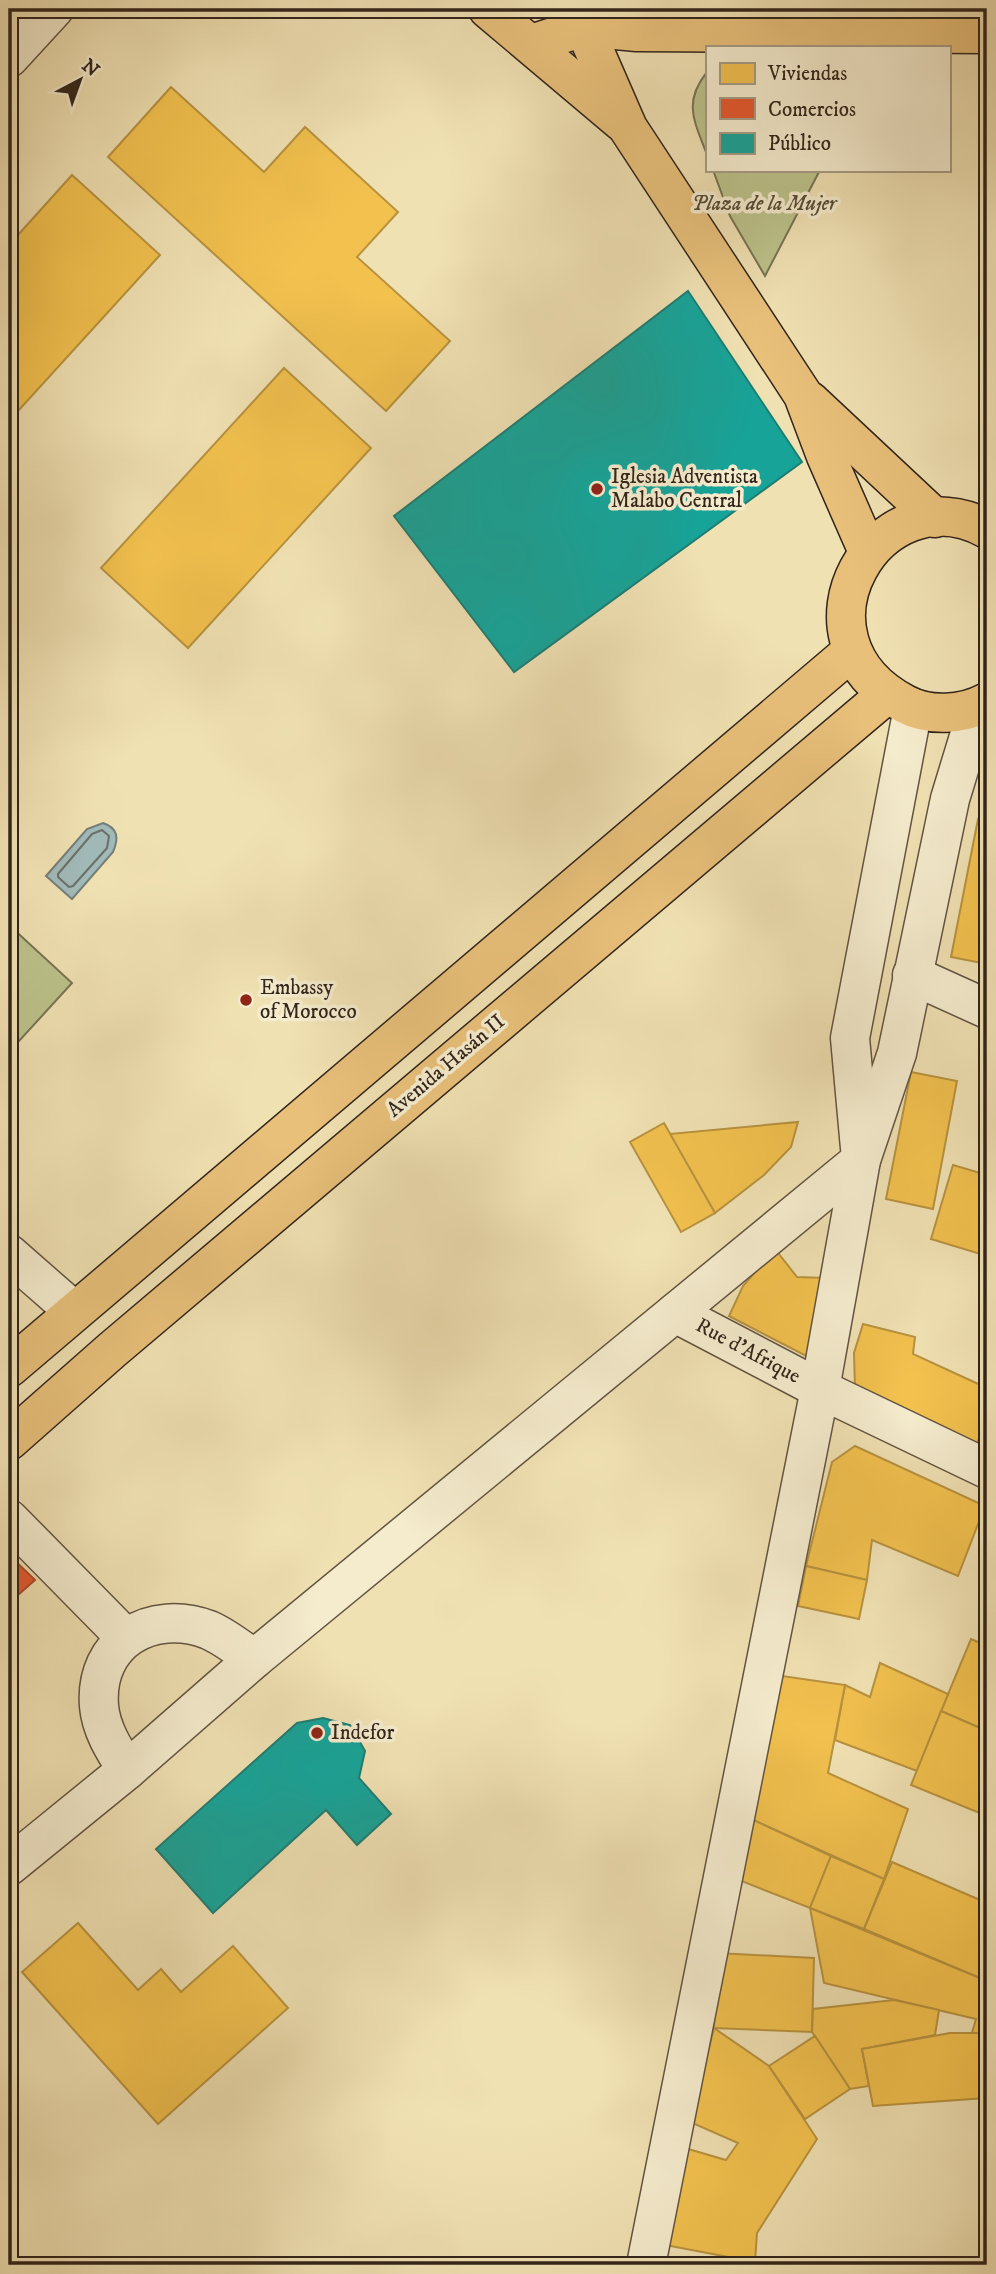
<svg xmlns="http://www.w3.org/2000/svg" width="996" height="2274" viewBox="0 0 996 2274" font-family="'IM FELL DW Pica',serif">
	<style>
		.green { fill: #bcc28b; stroke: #777453; stroke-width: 2 }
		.water { fill: #a1bab9; stroke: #757e7a; stroke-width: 2 }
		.homes { fill: #f2c14e; stroke: #b8923f; stroke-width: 2 }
		.shops { fill: #e4572e; stroke: #af4828; stroke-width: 2 }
		.public { fill: #17a398; stroke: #1f7d72; stroke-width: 2 }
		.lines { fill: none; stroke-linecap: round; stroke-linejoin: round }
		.shore { stroke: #6a706a; stroke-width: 2 }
		.minor-casing { stroke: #625441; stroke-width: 41 }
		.major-casing { stroke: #32251b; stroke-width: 41 }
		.minor { stroke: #f5ecce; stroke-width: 38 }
		.major { stroke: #e8c07a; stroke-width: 38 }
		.poi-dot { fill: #8f2418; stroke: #f5ecce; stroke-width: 2.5 }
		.labels { text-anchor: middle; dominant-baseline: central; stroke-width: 7; stroke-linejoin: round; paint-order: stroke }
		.park-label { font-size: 21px; font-style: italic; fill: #544c37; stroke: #f5ecce }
		.poi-label { font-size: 21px; fill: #32251b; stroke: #f5ecce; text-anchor: start }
		.street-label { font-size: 21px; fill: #32251b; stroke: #f5ecce }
	</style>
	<rect width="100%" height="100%" fill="#f0e1b3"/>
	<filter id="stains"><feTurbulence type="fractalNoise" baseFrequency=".00286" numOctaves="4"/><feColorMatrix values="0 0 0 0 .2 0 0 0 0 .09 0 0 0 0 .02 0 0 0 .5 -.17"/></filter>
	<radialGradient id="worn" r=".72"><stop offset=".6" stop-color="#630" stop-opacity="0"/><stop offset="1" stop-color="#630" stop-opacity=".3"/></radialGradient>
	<g class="green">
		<path d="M707,72V155C695,122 682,103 707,72Z"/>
		<polygon points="713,170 820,170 765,276 730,216"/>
		<polygon points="9,925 72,983 9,1052"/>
	</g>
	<path class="water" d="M103,823C118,828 119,838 113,852L72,899L46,876L87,829Z"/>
	<g class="homes">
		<polygon points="171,87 264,172 305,127 398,212 357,257 450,341 386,411 108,157"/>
		<polygon points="72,175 160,255 9,421 9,245"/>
		<polygon points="284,368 371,448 188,648 101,568"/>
		<polygon points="978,819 987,821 987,964 951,957"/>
		<polygon points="911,1072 957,1081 933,1209 886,1199"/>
		<polygon points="798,1122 791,1147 764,1175 715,1213 669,1134"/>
		<polygon points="664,1123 715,1213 681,1232 630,1142"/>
		<polygon points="953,1165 987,1175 987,1256 931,1239"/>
		<polygon points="775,1249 797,1277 827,1278 814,1360 729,1316 743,1286"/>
		<polygon points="863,1324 915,1337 913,1354 987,1388 987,1419 976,1446 855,1389 854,1353"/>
		<polygon points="855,1446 985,1506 958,1576 872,1540 867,1580 806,1566 832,1462"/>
		<polygon points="806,1566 867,1580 859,1619 798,1606"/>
		<polygon points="971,1639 987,1646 987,1731 941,1711"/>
		<polygon points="880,1663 948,1694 917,1771 835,1740 845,1685 870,1697"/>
		<polygon points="782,1676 845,1685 828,1773 908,1809 884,1879 751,1819"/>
		<polygon points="941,1711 987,1731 987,1816 911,1785"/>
		<polygon points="751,1819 831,1856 810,1908 739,1880"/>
		<polygon points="831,1856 884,1879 864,1929 810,1908"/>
		<polygon points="892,1862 987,1903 987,1981 864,1929"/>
		<polygon points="810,1908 987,1981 987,2033 972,2033 976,2019 824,1983"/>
		<polygon points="78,1923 138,1990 161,1969 181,1992 233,1946 288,2008 158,2124 22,1972"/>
		<polygon points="717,1953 814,1958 812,2032 714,2028"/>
		<polygon points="894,2000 939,2010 935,2035 862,2049 869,2086 850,2089 812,2032 813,2009"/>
		<polygon points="714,2028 769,2066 817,2139 757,2233 755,2262 665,2245 685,2148 726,2160 738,2143 690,2122"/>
		<polygon points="950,2033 987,2033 986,2098 873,2106 862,2049"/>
		<polygon points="815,2036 850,2089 805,2119 769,2066"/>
	</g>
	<polygon class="shops" points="9,1555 35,1580 9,1603"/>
	<g class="public">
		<polygon points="688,291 802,462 514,672 394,516"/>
		<polygon points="323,1718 350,1725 365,1751 359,1778 391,1814 357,1845 326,1810 213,1913 156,1849 297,1723"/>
	</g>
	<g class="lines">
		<polygon class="shore" points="102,830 109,836 107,848 73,886 69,887 58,877 58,874 92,834"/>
		<defs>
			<g id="minor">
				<polyline points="9,58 54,9"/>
				<polyline points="912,975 987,1009"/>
				<polyline points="860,1148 850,1038 913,708"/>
				<polyline points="9,1254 74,1311"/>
				<polyline points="675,1313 820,1389 987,1469"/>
				<polyline points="9,1519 126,1638"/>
				<path d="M127,1770C115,1751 101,1730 99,1706C94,1642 151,1608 209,1630C225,1637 240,1649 254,1659"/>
				<polyline points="9,1866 127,1770 254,1659 861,1160"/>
				<polyline points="646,2265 820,1389 861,1160 897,1053 950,799 978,707"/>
			</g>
			<g id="major">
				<polyline points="488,9 622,122"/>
				<polyline points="566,9 584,27 628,128 803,395 826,456 868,552"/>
				<polyline points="531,44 584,27 637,32 987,34"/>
				<polyline points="810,401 935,518"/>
				<path d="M987,529C880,470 778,637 905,704C929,717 963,715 987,702"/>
				<polyline points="9,1368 852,651"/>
				<polyline points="9,1441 112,1350 887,694"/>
			</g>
		</defs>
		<use href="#minor" class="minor-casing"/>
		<use href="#major" class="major-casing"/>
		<use href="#minor" class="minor"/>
		<use href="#major" class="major"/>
	</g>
	<g class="poi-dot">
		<circle cx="597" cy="489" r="7"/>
		<circle cx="246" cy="1000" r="7"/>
		<circle cx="317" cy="1733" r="7"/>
	</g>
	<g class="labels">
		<g class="park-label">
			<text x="764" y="204">Plaza de la Mujer</text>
		</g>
		<g class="poi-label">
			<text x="611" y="477">Iglesia Adventista<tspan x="611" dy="24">Malabo Central</tspan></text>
			<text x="260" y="988">Embassy<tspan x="260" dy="24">of Morocco</tspan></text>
			<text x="331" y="1733">Indefor</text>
		</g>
		<g class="street-label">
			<text transform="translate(446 1066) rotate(-40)">Avenida Hasán II</text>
			<text transform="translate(748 1351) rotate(28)">Rue d'Afrique</text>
		</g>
	</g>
	<rect width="996" height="2274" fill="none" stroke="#f0e1b3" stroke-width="35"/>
	<rect x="10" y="10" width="975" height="2253" fill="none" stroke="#32251b" stroke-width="3.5"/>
	<rect x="18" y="18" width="961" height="2239" fill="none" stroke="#32251b" stroke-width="2"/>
	<rect x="706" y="46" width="245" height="126" fill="#f5ecce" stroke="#a79c86" stroke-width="2"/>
	<rect x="720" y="63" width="35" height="21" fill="#f2c14e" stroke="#a79c86" stroke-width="2"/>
	<text x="768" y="80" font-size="21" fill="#32251b">Viviendas</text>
	<rect x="720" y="98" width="35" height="21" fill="#e4572e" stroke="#a79c86" stroke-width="2"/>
	<text x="768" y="116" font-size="21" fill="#32251b">Comercios</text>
	<rect x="720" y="133" width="35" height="21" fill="#17a398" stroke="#a79c86" stroke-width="2"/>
	<text x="768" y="150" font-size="21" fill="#32251b">Público</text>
	<g transform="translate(80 80) rotate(41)" stroke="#f5ecce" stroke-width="5" paint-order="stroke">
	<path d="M0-5L12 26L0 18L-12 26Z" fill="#32251b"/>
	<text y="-10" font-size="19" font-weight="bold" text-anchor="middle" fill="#32251b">N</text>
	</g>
	<rect width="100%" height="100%" filter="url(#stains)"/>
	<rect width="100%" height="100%" fill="url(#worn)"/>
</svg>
